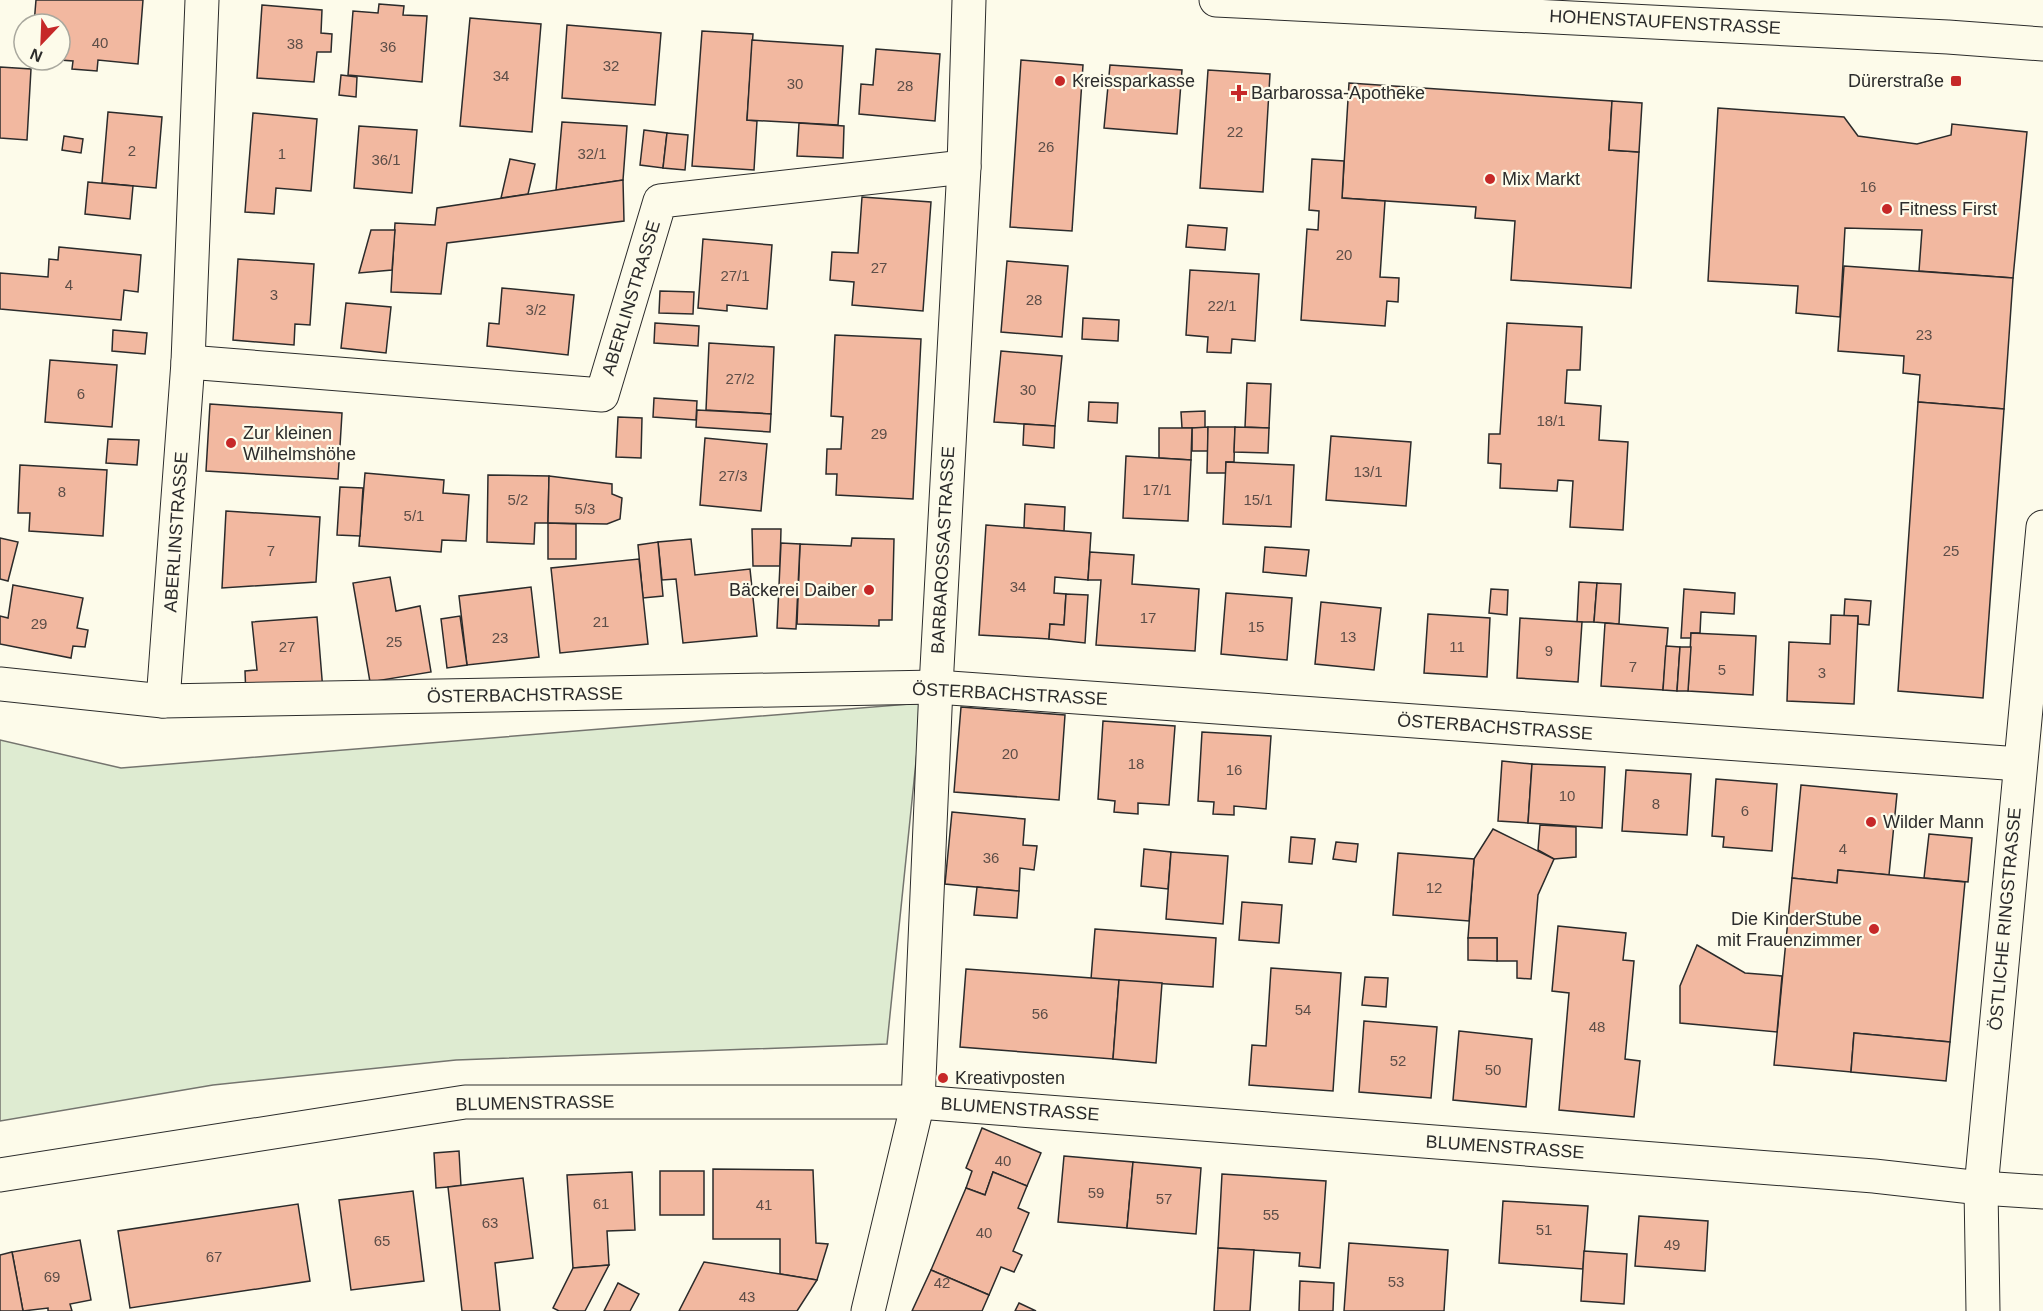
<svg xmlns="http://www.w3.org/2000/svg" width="2043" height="1311" viewBox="0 0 2043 1311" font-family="Helvetica,sans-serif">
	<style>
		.green { fill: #deebd1; stroke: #74746e; stroke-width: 1.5 }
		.building { fill: #f2b8a0; stroke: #2b2b2b; stroke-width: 1.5 }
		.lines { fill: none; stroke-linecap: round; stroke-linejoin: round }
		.minor-casing { stroke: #2b2b2b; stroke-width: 35 }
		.secondary-casing { stroke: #2b2b2b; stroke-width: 35 }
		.minor { stroke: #fdfbea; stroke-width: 33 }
		.secondary { stroke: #fdfbea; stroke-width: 33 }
		.poi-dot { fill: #c62828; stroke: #fdfbea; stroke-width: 2 }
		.labels { text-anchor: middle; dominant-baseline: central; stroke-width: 4.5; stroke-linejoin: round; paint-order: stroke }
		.number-label { font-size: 15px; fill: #5d4e48 }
		.street-label { font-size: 18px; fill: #2b2b2b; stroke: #fdfbea }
		.poi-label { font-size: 18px; fill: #2b2b2b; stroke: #fdfbea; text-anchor: start }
	</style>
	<rect width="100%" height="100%" fill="#fdfbea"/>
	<polygon class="green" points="922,703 887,1044 456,1060 213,1085 0,1121 0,740 121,768"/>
	<g class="building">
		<polygon points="36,0 143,0 138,64 98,60 97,71 72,69 73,61 60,60 60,24 34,24"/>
		<polygon points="379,4 404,6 403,15 427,16 422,82 348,75 353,11 378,13"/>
		<polygon points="262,5 322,10 321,33 332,34 331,52 317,52 314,82 257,78"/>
		<polygon points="470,18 541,24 532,132 460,126"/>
		<polygon points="567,25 661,33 655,105 562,98"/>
		<polygon points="702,31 753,34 747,120 757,121 754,170 692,166"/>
		<polygon points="752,40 843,46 838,125 747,120"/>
		<polygon points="876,49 940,54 935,121 859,114 861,84 873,85"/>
		<polygon points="1021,60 1083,65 1072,231 1010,227"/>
		<polygon points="1110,65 1182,70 1177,134 1104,128"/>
		<polygon points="0,67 31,69 27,140 0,138"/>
		<polygon points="1208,70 1270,74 1263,192 1200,188"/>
		<polygon points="341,75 357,77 356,97 339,95"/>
		<polygon points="1349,83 1612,101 1609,150 1639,152 1631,288 1511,280 1515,221 1475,218 1476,207 1342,198"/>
		<polygon points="1612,101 1642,103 1639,152 1609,150"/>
		<polygon points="1718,108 1844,117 1858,136 1917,144 1951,135 1952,124 2027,132 2013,278 1919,271 1922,230 1845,228 1840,317 1796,313 1798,286 1708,281"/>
		<polygon points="108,112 162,117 156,188 102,183"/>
		<polygon points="253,113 317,119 311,191 276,188 274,214 245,212"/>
		<polygon points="562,122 627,126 623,180 556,190"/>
		<polygon points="799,123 844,126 843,158 797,156"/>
		<polygon points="359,126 417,130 412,193 354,188"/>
		<polygon points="644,130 667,133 663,168 640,165"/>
		<polygon points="667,133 688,135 685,170 663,168"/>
		<polygon points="64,136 83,139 81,153 62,150"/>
		<polygon points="510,159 535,164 528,194 501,198"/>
		<polygon points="1312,159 1344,161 1342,198 1385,201 1380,277 1399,278 1398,302 1387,301 1385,326 1301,320 1307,229 1318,230 1319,211 1309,210"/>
		<polygon points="623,180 624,221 447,243 441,294 391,292 395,223 435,225 437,208"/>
		<polygon points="88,182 133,186 130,219 85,214"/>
		<polygon points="862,197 931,202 923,311 852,305 854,282 830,280 832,252 858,253"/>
		<polygon points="1188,225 1227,228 1225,250 1186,247"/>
		<polygon points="371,230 395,230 392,270 359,273"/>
		<polygon points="703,239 772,245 767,309 727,305 727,311 698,308"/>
		<polygon points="59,247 141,255 138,292 124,290 121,320 0,309 0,273 48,277 49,259 58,260"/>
		<polygon points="238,259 314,264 310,325 295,324 294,345 233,340"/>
		<polygon points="1007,261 1068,266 1062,337 1001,332"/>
		<polygon points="1844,266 2013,278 2004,409 1918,402 1920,375 1903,373 1904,356 1838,351"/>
		<polygon points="1190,270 1259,274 1255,341 1232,339 1231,353 1207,352 1208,337 1186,335"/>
		<polygon points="502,288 574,295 568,355 487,346 489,323 499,324"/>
		<polygon points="660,291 694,292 693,314 659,313"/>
		<polygon points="346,303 391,307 386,353 341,348"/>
		<polygon points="1083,318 1119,320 1118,341 1082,339"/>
		<polygon points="655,323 699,326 698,346 654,343"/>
		<polygon points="1507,323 1582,327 1580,370 1567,370 1565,403 1601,406 1599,440 1628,442 1623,530 1570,527 1573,481 1558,480 1557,491 1500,488 1501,464 1488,463 1489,434 1500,434"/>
		<polygon points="113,330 147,333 145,354 112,351"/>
		<polygon points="835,335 921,339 913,499 836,495 837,474 826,474 827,449 841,449 843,417 831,416"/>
		<polygon points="709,343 774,347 771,414 706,410"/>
		<polygon points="1001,351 1062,356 1055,426 994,422"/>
		<polygon points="50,360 117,365 112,427 45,422"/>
		<polygon points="1247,383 1271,384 1269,428 1245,427"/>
		<polygon points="654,398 697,401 696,420 653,417"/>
		<polygon points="1089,402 1118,403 1117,423 1088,421"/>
		<polygon points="1918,402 2004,409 1983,698 1898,691"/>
		<polygon points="210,404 342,413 338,479 206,471"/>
		<polygon points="697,410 771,414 770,432 696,427"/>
		<polygon points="1205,411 1205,428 1182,428 1181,412"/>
		<polygon points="618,417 642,418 641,458 616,457"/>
		<polygon points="1024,424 1055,426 1054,448 1023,445"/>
		<polygon points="1208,427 1208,451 1192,451 1192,428"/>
		<polygon points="1208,427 1235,427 1234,462 1226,462 1226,473 1207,473"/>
		<polygon points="1235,427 1269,428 1268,453 1234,452"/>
		<polygon points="1159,428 1192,428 1191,460 1159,458"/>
		<polygon points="1331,436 1411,442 1406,506 1326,500"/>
		<polygon points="705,438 767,444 761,511 700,505"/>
		<polygon points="108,439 139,440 137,465 106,463"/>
		<polygon points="1126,456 1191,460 1188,521 1123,518"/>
		<polygon points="1226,462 1294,465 1291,527 1223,524"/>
		<polygon points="20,465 107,470 103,536 29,531 30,513 18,513"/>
		<polygon points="365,473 444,480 443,493 469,495 466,541 442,540 441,552 359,546"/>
		<polygon points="488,475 549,476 548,523 535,523 534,544 487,542"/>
		<polygon points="549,476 612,484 612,494 622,498 620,519 607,524 548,523"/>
		<polygon points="340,487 363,488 360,536 337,535"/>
		<polygon points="1025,504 1065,507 1064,531 1024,528"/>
		<polygon points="226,511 320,517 316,582 222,588"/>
		<polygon points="548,523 576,524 576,559 548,559"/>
		<polygon points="986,525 1091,533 1088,580 1055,577 1054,593 1066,594 1064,625 1050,624 1049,639 979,635"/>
		<polygon points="752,529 781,529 780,566 753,566"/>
		<polygon points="0,538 18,542 8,581 0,579"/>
		<polygon points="852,538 894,539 892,620 879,620 879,626 797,624 800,544 851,546"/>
		<polygon points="691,539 695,575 750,569 757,636 683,643 676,579 662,580 658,542"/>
		<polygon points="658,542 663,596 643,598 638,545"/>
		<polygon points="781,543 800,544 796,629 777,628"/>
		<polygon points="1265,547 1309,550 1306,576 1263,572"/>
		<polygon points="1090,552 1134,555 1132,584 1199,589 1195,651 1096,645 1101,580 1088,580"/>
		<polygon points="639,559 648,644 560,653 551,568"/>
		<polygon points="390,577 396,611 420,606 431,672 370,682 353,583"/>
		<polygon points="1579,582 1597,583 1594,622 1577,622"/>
		<polygon points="1597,583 1621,584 1619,624 1594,622"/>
		<polygon points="13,585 83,598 77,628 88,630 85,647 73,646 71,658 0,644 0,616 8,618"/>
		<polygon points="531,587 539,657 467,665 459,596"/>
		<polygon points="1491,589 1508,590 1507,615 1489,613"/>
		<polygon points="1684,589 1735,593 1734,614 1701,612 1700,633 1691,633 1691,638 1681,638"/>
		<polygon points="1226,593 1292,598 1287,660 1221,654"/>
		<polygon points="1066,594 1088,595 1085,643 1049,639 1050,624 1064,625"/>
		<polygon points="1845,599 1871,601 1869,625 1858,624 1858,616 1844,616"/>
		<polygon points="1321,602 1381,608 1374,670 1315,664"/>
		<polygon points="1428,614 1490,618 1487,677 1424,673"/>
		<polygon points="1831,615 1858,616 1854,704 1787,701 1789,642 1830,644"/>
		<polygon points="460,616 467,665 447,668 441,619"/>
		<polygon points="317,617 323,691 246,697 245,671 257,670 252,622"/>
		<polygon points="1520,618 1582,622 1578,682 1517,678"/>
		<polygon points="1605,623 1668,628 1663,690 1601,686"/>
		<polygon points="1691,633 1756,636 1753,695 1688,691"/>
		<polygon points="1666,646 1680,647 1677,691 1663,690"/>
		<polygon points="1680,647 1691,647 1688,691 1677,691"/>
		<polygon points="961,707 1065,715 1059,800 954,792"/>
		<polygon points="1103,721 1175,726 1169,805 1138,803 1138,814 1114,812 1115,801 1098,799"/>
		<polygon points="1202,732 1271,736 1266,809 1234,806 1234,815 1213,814 1214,802 1198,801"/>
		<polygon points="1502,761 1532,764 1528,823 1498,821"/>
		<polygon points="1532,764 1605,767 1602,828 1528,823"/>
		<polygon points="1626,770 1691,774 1687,835 1622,831"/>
		<polygon points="1716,779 1777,784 1772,851 1723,847 1724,837 1712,836"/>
		<polygon points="1801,785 1897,794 1889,875 1838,870 1837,883 1792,878"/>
		<polygon points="952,812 1025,819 1023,845 1037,846 1034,870 1020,868 1019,891 945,884"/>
		<polygon points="1540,825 1576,827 1576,857 1554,859 1538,850"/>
		<polygon points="1493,829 1554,859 1538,895 1531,979 1517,978 1517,961 1497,961 1497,938 1468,938 1474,859"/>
		<polygon points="1929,834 1972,838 1968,882 1924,878"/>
		<polygon points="1291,837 1315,839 1312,864 1289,862"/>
		<polygon points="1336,842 1358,844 1356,862 1333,859"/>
		<polygon points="1144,849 1171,852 1168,889 1141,886"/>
		<polygon points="1171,852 1228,856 1223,924 1166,919"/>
		<polygon points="1398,853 1474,859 1469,921 1393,915"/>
		<polygon points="1838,870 1965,882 1950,1042 1854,1033 1851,1072 1774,1065 1792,878 1837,883"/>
		<polygon points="977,887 1019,891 1017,918 974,915"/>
		<polygon points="1242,902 1282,905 1279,943 1239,940"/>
		<polygon points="1558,926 1626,933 1623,960 1634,961 1625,1059 1640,1061 1634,1117 1559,1110 1569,993 1552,991"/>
		<polygon points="1095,929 1216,938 1213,987 1091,979"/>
		<polygon points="1468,938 1497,938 1497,961 1468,960"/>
		<polygon points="1697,945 1745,973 1782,976 1777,1032 1680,1023 1680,986"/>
		<polygon points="1271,968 1341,973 1333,1091 1249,1085 1252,1045 1266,1046"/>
		<polygon points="966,969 1119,980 1113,1059 960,1047"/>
		<polygon points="1365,977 1388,978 1386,1007 1362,1005"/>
		<polygon points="1119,980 1162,983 1156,1063 1113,1059"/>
		<polygon points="1364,1021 1437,1027 1431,1098 1359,1092"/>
		<polygon points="1459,1031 1532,1039 1526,1107 1453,1100"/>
		<polygon points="1854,1033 1950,1042 1946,1081 1851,1072"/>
		<polygon points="982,1128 1041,1153 1027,1186 993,1172 985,1195 966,1188 972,1171 966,1168"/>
		<polygon points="459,1151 461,1186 436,1188 434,1153"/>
		<polygon points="1064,1156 1133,1162 1127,1228 1058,1222"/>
		<polygon points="1133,1162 1201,1168 1196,1234 1127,1228"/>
		<polygon points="713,1169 813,1170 816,1243 828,1244 817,1280 780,1274 780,1239 713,1239"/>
		<rect x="660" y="1171" width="44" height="44"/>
		<polygon points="632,1172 635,1230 607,1231 609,1265 573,1268 567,1175"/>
		<polygon points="993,1172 1027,1186 1018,1208 1029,1213 1013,1251 1022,1255 1014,1272 1001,1267 989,1295 931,1270 966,1188 985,1195"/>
		<polygon points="1222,1174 1326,1181 1320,1268 1299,1266 1300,1253 1218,1248"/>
		<polygon points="523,1178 533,1258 495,1263 500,1311 462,1311 448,1187"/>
		<polygon points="413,1191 424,1281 351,1290 339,1200"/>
		<polygon points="1503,1201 1588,1206 1583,1269 1499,1263"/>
		<polygon points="298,1204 310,1281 130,1308 118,1231"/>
		<polygon points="1639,1216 1708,1221 1705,1271 1635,1266"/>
		<polygon points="80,1240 91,1300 70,1304 72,1311 48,1311 48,1308 23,1311 12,1252"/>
		<polygon points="1349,1243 1448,1250 1444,1311 1344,1311"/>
		<polygon points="1218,1248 1254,1250 1250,1311 1214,1311"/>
		<polygon points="1584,1251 1627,1254 1624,1304 1581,1301"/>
		<polygon points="12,1252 23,1311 0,1311 0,1255"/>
		<polygon points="704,1262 780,1274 817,1280 797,1311 679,1311"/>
		<polygon points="609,1265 585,1311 559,1311 553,1308 573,1268"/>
		<polygon points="931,1270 989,1295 982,1311 912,1311"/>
		<polygon points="1300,1281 1334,1283 1333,1311 1299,1311"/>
		<polygon points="618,1283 639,1294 630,1311 604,1311"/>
		<polygon points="1019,1303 1036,1311 1015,1311"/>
	</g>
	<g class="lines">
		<defs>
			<g id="minor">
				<polyline points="188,362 602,395 660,201 964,167"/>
				<polyline points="0,684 163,701 936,687 2020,764"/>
				<polyline points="163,701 188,362 202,0"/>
				<polyline points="0,1175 465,1102 918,1102 1874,1176 1981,1188 2043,1192"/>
				<polyline points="868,1311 918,1102 936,687 964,167 969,0"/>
				<polyline points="1983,1311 1981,1188 2043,527"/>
			</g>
			<polyline id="secondary" points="1216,0 1948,37 2043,44"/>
		</defs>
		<use href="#minor" class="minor-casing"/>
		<use href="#secondary" class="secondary-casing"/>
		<use href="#minor" class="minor"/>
		<use href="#secondary" class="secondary"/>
	</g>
	<g class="poi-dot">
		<circle cx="1060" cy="81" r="6"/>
		<rect x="1950" y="75" width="12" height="12" rx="3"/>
		<path d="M1236 84h6v6h6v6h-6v6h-6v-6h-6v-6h6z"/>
		<circle cx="1490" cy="179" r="6"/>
		<circle cx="1887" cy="209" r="6"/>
		<circle cx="231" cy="443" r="6"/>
		<circle cx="869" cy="590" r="6"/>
		<circle cx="1871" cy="822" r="6"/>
		<circle cx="1874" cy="929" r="6"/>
		<circle cx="943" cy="1078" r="6"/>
	</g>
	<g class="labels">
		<g class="number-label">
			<text x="100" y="42">40</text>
			<text x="295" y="43">38</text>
			<text x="388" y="46">36</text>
			<text x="611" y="65">32</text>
			<text x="501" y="75">34</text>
			<text x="795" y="83">30</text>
			<text x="905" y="85">28</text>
			<text x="1235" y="131">22</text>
			<text x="1046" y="146">26</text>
			<text x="132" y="150">2</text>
			<text x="282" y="153">1</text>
			<text x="592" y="153">32/1</text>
			<text x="386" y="159">36/1</text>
			<text x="1868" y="186">16</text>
			<text x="1344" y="254">20</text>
			<text x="879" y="267">27</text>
			<text x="735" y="275">27/1</text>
			<text x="69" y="284">4</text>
			<text x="274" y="294">3</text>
			<text x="1034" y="299">28</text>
			<text x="1222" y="305">22/1</text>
			<text x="536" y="309">3/2</text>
			<text x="1924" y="334">23</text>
			<text x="740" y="378">27/2</text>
			<text x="1028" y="389">30</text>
			<text x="81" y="393">6</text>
			<text x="1551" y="420">18/1</text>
			<text x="879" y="433">29</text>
			<text x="1368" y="471">13/1</text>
			<text x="733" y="475">27/3</text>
			<text x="1157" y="489">17/1</text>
			<text x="62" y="491">8</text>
			<text x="518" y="499">5/2</text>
			<text x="1258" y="499">15/1</text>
			<text x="585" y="508">5/3</text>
			<text x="414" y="515">5/1</text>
			<text x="271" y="550">7</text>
			<text x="1951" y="550">25</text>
			<text x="1018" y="586">34</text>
			<text x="1148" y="617">17</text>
			<text x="601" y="621">21</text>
			<text x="39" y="623">29</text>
			<text x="1256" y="626">15</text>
			<text x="1348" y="636">13</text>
			<text x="500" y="637">23</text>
			<text x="394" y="641">25</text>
			<text x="287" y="646">27</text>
			<text x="1457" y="646">11</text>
			<text x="1549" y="650">9</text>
			<text x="1633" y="666">7</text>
			<text x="1722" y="669">5</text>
			<text x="1822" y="672">3</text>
			<text x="1010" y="753">20</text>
			<text x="1136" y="763">18</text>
			<text x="1234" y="769">16</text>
			<text x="1567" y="795">10</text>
			<text x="1656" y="803">8</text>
			<text x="1745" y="810">6</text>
			<text x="1843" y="848">4</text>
			<text x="991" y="857">36</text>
			<text x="1434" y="887">12</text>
			<text x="1303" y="1009">54</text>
			<text x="1040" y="1013">56</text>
			<text x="1597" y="1026">48</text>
			<text x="1398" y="1060">52</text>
			<text x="1493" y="1069">50</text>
			<text x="1003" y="1160">40</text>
			<text x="1096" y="1192">59</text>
			<text x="1164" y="1198">57</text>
			<text x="601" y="1203">61</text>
			<text x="764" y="1204">41</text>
			<text x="1271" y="1214">55</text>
			<text x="490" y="1222">63</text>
			<text x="1544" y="1229">51</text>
			<text x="984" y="1232">40</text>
			<text x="382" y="1240">65</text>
			<text x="1672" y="1244">49</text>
			<text x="214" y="1256">67</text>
			<text x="52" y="1276">69</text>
			<text x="1396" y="1281">53</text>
			<text x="942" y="1282">42</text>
			<text x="747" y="1296">43</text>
		</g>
		<g class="street-label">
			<text transform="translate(1665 22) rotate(3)">HOHENSTAUFENSTRASSE</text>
			<text transform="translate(631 298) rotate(-73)">ABERLINSTRASSE</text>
			<text transform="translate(176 532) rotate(-86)">ABERLINSTRASSE</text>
			<text transform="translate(943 550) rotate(-87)">BARBAROSSASTRASSE</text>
			<text transform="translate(1010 694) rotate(3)">ÖSTERBACHSTRASSE</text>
			<text transform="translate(525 695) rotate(-1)">ÖSTERBACHSTRASSE</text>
			<text transform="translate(1495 727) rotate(4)">ÖSTERBACHSTRASSE</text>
			<text transform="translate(2005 919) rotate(-85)">ÖSTLICHE RINGSTRASSE</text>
			<text transform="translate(535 1103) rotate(-1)">BLUMENSTRASSE</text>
			<text transform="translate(1020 1109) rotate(4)">BLUMENSTRASSE</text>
			<text transform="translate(1505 1147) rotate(4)">BLUMENSTRASSE</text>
		</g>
		<g class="poi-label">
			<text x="1072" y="81">Kreissparkasse</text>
			<text x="1944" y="81" text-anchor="end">Dürerstraße</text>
			<text x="1251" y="93">Barbarossa-Apotheke</text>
			<text x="1502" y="179">Mix Markt</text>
			<text x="1899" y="209">Fitness First</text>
			<text x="243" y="433">Zur kleinen<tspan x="243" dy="21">Wilhelmshöhe</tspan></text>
			<text x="857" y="590" text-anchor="end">Bäckerei Daiber</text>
			<text x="1883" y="822">Wilder Mann</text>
			<text x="1862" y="919" text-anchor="end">Die KinderStube<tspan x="1862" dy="21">mit Frauenzimmer</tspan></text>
			<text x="955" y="1078">Kreativposten</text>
		</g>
	</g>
	<g transform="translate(42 42) rotate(203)"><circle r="28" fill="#fdfbea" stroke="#a9a89e" stroke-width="1.5"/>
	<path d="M0-4.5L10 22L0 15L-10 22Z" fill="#c62828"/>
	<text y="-9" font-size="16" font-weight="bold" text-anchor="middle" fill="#2b2b2b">N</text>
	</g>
</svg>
